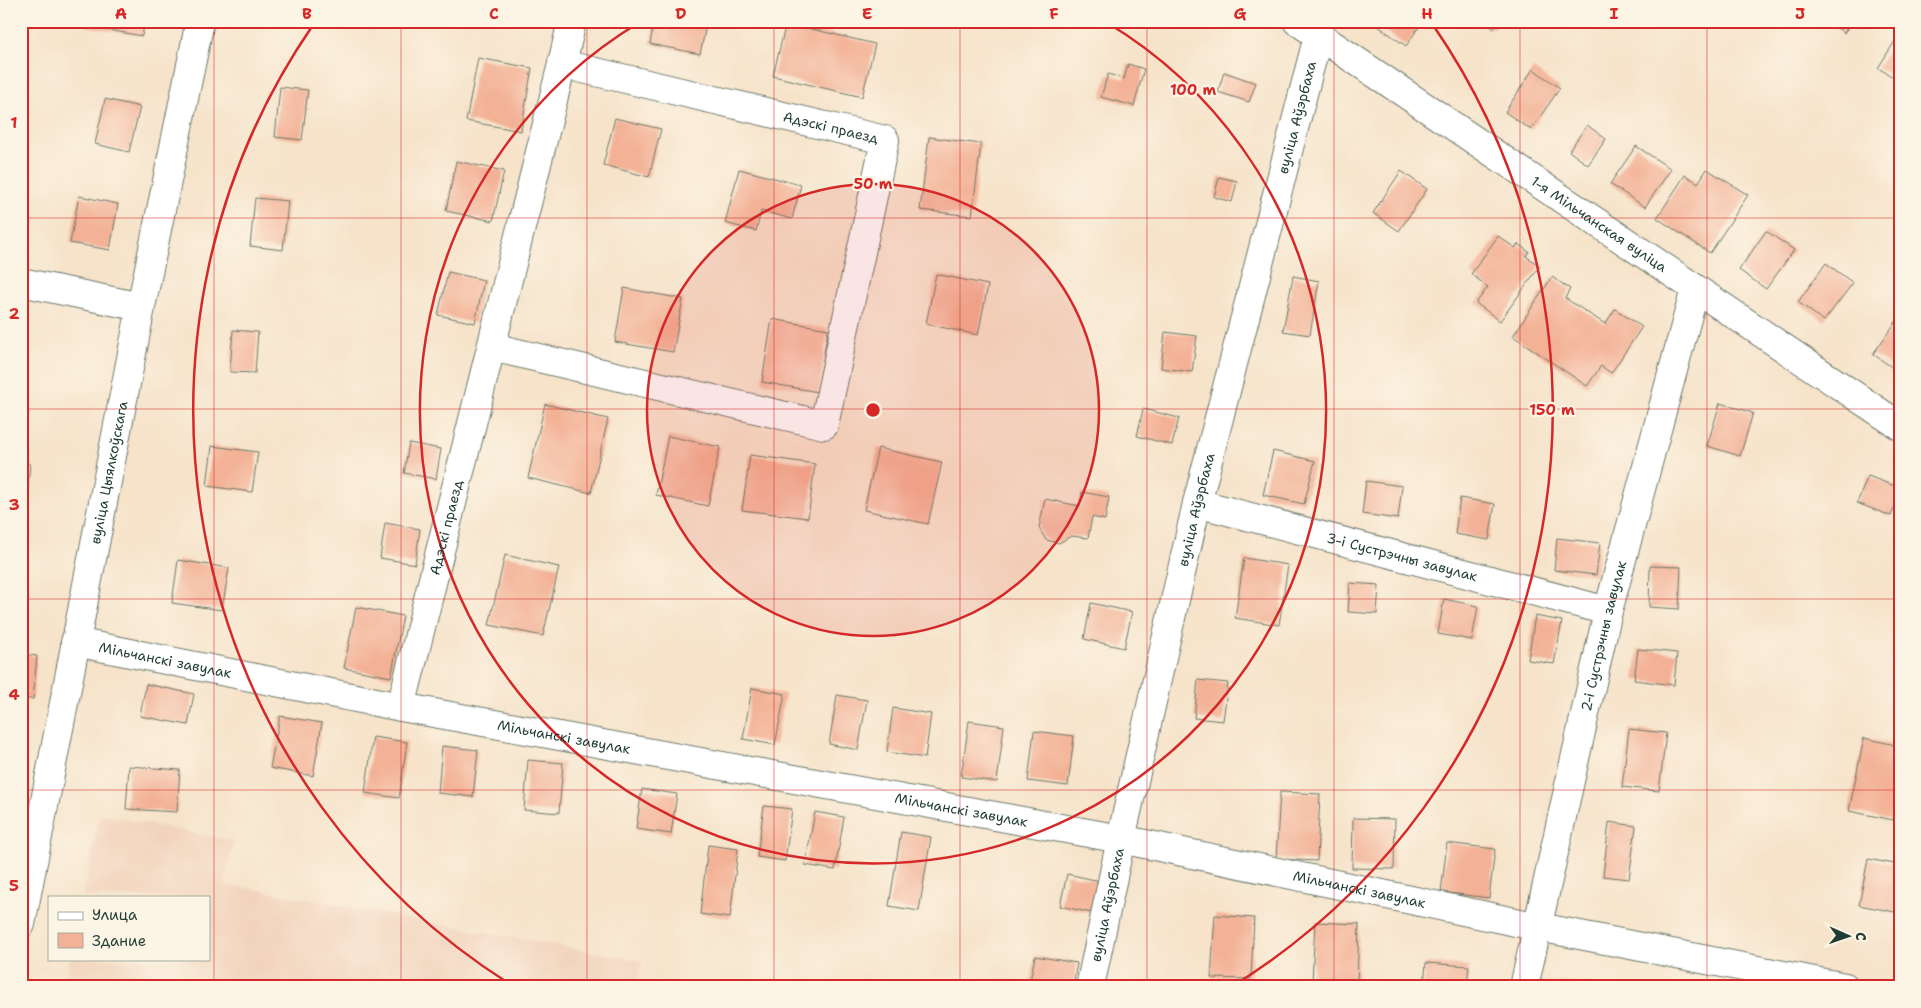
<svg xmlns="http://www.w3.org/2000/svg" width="1921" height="1008" viewBox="0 0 1921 1008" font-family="'Shantell Sans',sans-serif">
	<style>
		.built { fill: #f2d4be }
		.building { fill: #f3b195 }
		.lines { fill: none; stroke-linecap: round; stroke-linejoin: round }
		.minor-casing { stroke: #6a7768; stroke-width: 30 }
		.minor { stroke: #fff; stroke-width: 28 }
		.grid { fill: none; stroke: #d62828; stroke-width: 1; stroke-opacity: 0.55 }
		.ring { fill: none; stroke: #d62828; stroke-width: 2.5 }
		.labels { text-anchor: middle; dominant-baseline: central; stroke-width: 4.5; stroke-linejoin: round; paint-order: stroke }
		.street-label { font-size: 14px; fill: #1f3d34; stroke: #fcf5e5 }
		.centre { fill: #d62828; stroke: #fcf5e5; stroke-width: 2.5 }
		.ring-label { font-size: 15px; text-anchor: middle; font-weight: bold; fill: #d62828; stroke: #fcf5e5; stroke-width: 4.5; stroke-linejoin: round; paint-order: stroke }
		.neatline { fill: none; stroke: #d62828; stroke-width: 2 }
		.grid-label { font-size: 16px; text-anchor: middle; font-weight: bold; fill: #d62828 }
	</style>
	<rect width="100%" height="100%" fill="#fcf5e5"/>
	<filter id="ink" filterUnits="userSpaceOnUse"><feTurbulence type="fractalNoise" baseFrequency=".02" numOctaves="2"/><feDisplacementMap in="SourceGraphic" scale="10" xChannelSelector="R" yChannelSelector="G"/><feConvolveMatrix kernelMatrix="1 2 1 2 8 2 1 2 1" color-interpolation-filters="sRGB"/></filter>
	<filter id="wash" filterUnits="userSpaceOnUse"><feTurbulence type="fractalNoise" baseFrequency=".0096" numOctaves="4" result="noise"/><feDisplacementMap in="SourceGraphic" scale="20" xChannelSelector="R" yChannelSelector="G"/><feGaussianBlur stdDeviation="1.12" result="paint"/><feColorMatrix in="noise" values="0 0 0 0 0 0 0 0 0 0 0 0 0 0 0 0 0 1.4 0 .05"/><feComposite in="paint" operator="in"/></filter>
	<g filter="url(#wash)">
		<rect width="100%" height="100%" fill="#f6e3ca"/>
		<polygon class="built" points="100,814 233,841 225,884 642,961 636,987 64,987 69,959 209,959 209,897 83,897"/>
		<g id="blocks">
			<g class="building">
				<polygon points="86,21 145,21 142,36 85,26"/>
				<polygon points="654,21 707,21 700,54 650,44"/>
				<polygon points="1382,21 1423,21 1406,46 1378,26"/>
				<polygon points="1483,21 1500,21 1494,29"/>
				<polygon points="1828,21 1852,21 1844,33"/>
				<polygon points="786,23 875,44 862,97 773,76"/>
				<polygon points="1900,33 1900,81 1878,68"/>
				<polygon points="478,58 532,68 521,131 466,121"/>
				<polygon points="1128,64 1144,69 1134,106 1101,97 1108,74 1124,79"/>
				<polygon points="1533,69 1560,88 1531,130 1505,112"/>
				<polygon points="1224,72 1256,83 1249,102 1218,92"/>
				<polygon points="280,87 308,90 302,140 275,137"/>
				<polygon points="105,99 140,107 129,152 95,144"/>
				<polygon points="615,118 661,129 649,177 603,165"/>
				<polygon points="1587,125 1606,139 1588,165 1569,151"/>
				<polygon points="929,137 981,144 972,216 920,210"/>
				<polygon points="1636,146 1671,169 1645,207 1610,184"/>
				<polygon points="456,161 504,171 493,221 446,211"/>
				<polygon points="739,169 801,185 792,219 761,211 756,231 725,223"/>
				<polygon points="1707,169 1748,195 1710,253 1657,218 1685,175 1698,183"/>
				<polygon points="1401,171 1427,189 1399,231 1373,213"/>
				<polygon points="1219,177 1237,181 1232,202 1214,197"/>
				<polygon points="79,196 118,204 110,250 70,243"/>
				<polygon points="255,198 288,201 283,250 250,246"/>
				<polygon points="1766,231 1794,250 1766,289 1739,270"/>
				<polygon points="1498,236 1515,248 1518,244 1529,252 1526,256 1540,266 1500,321 1476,303 1488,287 1471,274"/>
				<polygon points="1826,263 1853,283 1824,321 1798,302"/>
				<polygon points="448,272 484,280 475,323 438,315"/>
				<polygon points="936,274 988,285 978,335 926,324"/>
				<polygon points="1293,276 1319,281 1310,335 1283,331"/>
				<polygon points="1552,277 1570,289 1565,298 1605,324 1615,309 1642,327 1611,373 1601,366 1587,386 1513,336"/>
				<polygon points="624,288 683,299 673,352 615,342"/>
				<polygon points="1900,316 1900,359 1893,368 1873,354"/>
				<polygon points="772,319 828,329 818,392 762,382"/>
				<polygon points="233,330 258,332 255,373 230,372"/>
				<polygon points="1165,332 1197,336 1192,372 1161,368"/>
				<polygon points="1720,403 1753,413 1740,456 1707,446"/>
				<polygon points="545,404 608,419 591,493 528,478"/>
				<polygon points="1143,409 1179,418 1172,445 1137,436"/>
				<polygon points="668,436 720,447 708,506 656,495"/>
				<polygon points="409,443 441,449 436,479 404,473"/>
				<polygon points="212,446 258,452 252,492 207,486"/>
				<polygon points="878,448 942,462 928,524 864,510"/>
				<polygon points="1273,451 1315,461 1304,504 1263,495"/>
				<polygon points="750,455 815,464 808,518 742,510"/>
				<polygon points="21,463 30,464 25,520 21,520"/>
				<polygon points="1868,476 1900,488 1900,493 1891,516 1857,503"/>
				<polygon points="1366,481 1402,486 1398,519 1362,514"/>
				<polygon points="1082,492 1109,497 1105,520 1092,517 1088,538 1071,536 1059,543 1046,540 1039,528 1045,499 1080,506"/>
				<polygon points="1460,498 1495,504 1489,540 1455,534"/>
				<polygon points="385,523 420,529 415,564 380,558"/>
				<polygon points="1557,538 1600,543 1596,575 1554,570"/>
				<polygon points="505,555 559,567 543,636 489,625"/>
				<polygon points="1244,558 1288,565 1279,625 1235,618"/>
				<polygon points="178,560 229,568 222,610 172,603"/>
				<polygon points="1650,566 1681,567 1679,609 1649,607"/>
				<polygon points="1350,583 1379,585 1377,614 1348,612"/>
				<polygon points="1444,599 1478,606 1472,640 1438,634"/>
				<polygon points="1091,603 1132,612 1124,648 1084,639"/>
				<polygon points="356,607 403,616 391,677 344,668"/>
				<polygon points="1535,616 1562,621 1554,664 1528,660"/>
				<polygon points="1638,649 1677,653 1674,685 1634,680"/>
				<polygon points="21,654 37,656 33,699 21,698"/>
				<polygon points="1198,680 1228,683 1223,721 1194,718"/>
				<polygon points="146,684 194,694 188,725 140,716"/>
				<polygon points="752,688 785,694 775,745 743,739"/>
				<polygon points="837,695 867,700 858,750 829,744"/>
				<polygon points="893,708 931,714 925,758 887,752"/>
				<polygon points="280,716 322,723 313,776 270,768"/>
				<polygon points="969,721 1004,726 997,782 961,777"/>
				<polygon points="1629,729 1666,733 1659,791 1622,787"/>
				<polygon points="1034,731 1074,736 1068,786 1028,781"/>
				<polygon points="373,737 407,742 399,798 365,793"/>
				<polygon points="1864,738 1900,746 1900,808 1896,807 1893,820 1849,811"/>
				<polygon points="442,746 478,750 473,797 438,793"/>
				<polygon points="528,760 563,763 559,813 524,810"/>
				<polygon points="129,766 180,770 177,812 126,809"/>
				<polygon points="642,789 677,794 671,834 636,829"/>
				<polygon points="1280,792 1320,794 1317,861 1276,859"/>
				<polygon points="764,806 792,809 785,861 757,857"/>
				<polygon points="815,812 844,817 835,870 805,865"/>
				<polygon points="1353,818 1395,819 1394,869 1352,868"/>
				<polygon points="1609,822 1636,826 1629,879 1603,876"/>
				<polygon points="901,832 931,837 919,911 889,906"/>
				<polygon points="1447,843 1495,849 1489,898 1441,892"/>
				<polygon points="708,845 738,849 730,918 700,914"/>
				<polygon points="1868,859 1900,865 1900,913 1859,905"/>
				<polygon points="1067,874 1100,881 1092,913 1060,906"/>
				<polygon points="1215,915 1254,918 1251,979 1211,978"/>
				<polygon points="1315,922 1359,924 1357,984 1312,982"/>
				<polygon points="1035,956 1077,963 1073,987 1030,981"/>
				<polygon points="1426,963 1469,966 1467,987 1424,987"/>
				<polygon points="1540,982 1594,984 1593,987 1540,987"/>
			</g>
		</g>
	</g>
	<g filter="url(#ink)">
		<use href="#blocks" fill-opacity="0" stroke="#6a7768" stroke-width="1"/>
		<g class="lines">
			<defs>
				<g id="minor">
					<path id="s1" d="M1297,21L1900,426"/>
					<polyline points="562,64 572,21"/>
					<polyline points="21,282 141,307"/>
					<path id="s2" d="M1197,503L1608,611"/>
					<path id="s3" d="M75,642L401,707L1121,839L1539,927L1845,987"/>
					<path id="s4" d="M401,707L562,64L885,140L824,425L492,347"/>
					<path id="s5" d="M21,924L141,307L200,21"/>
					<path id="s6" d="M1090,987L1121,839L1197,503L1318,36"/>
					<path id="s7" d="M1524,987L1608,611L1695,289"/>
				</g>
			</defs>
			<use href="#minor" class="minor-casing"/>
			<use href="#minor" class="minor"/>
		</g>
	</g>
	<path class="grid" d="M214,21V987M401,21V987M587,21V987M774,21V987M960,21V987M1147,21V987M1334,21V987M1520,21V987M1707,21V987M21,218H1900M21,409H1900M21,599H1900M21,790H1900"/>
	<circle cx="873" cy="410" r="226" fill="#d62828" fill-opacity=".12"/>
	<g class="ring">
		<circle cx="873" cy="410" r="226"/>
		<path d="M1106 22A453 453 0 1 1 640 22"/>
		<path d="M513 986A679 679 0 0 1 313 25M1433 25A679 679 0 0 1 1233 986"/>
	</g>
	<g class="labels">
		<g class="street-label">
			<text stroke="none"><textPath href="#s6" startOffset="894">вуліца Аўэрбаха</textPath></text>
			<text stroke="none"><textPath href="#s4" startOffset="939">Адэскі праезд</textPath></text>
			<text stroke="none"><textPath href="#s1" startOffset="364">1-я Мільчанская вуліца</textPath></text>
			<text stroke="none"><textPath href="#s5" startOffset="460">вуліца Цыялкоўскага</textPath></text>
			<text stroke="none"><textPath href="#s6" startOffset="489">вуліца Аўэрбаха</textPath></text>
			<text stroke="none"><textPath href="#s4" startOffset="185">Адэскі праезд</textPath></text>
			<text stroke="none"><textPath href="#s2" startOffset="212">3-і Сустрэчны завулак</textPath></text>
			<text stroke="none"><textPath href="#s7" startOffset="360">2-і Сустрэчны завулак</textPath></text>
			<text stroke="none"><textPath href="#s3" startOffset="92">Мільчанскі завулак</textPath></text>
			<text stroke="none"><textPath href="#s3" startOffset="498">Мільчанскі завулак</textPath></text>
			<text stroke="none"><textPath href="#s3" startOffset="902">Мільчанскі завулак</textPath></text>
			<text stroke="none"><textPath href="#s3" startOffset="1308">Мільчанскі завулак</textPath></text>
			<text stroke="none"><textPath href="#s6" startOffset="84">вуліца Аўэрбаха</textPath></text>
		</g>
	</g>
	<circle cx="873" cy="410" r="8" class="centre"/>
	<g class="ring-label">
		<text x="1193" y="95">100 m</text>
		<text x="873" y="189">50 m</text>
		<text x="1552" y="415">150 m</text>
	</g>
	<rect width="1921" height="1008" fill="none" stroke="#fcf5e5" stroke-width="55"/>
	<rect x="48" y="896" width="162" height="65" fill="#fcf5e5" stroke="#a4ab9e"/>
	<rect x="58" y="912" width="25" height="8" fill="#ffffff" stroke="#a4ab9e"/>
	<text x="92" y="920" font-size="15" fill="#1f3d34">Улица</text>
	<rect x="58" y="933" width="25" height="15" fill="#f3b195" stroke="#a4ab9e"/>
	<text x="92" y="946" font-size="15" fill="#1f3d34">Здание</text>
	<g transform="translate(1848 936) rotate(92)" stroke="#fcf5e5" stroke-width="4" paint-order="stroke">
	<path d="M0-4L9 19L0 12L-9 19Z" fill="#1f3d34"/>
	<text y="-8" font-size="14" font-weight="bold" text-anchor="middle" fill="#1f3d34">С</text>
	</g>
	<rect x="28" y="28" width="1866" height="952" class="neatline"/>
	<g class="grid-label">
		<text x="121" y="19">A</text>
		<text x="307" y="19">B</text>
		<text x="494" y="19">C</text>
		<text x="681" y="19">D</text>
		<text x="867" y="19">E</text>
		<text x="1054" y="19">F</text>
		<text x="1240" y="19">G</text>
		<text x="1427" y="19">H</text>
		<text x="1614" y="19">I</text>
		<text x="1800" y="19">J</text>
		<text x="14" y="128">1</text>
		<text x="14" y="319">2</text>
		<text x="14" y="510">3</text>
		<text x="14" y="700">4</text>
		<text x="14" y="891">5</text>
	</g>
</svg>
